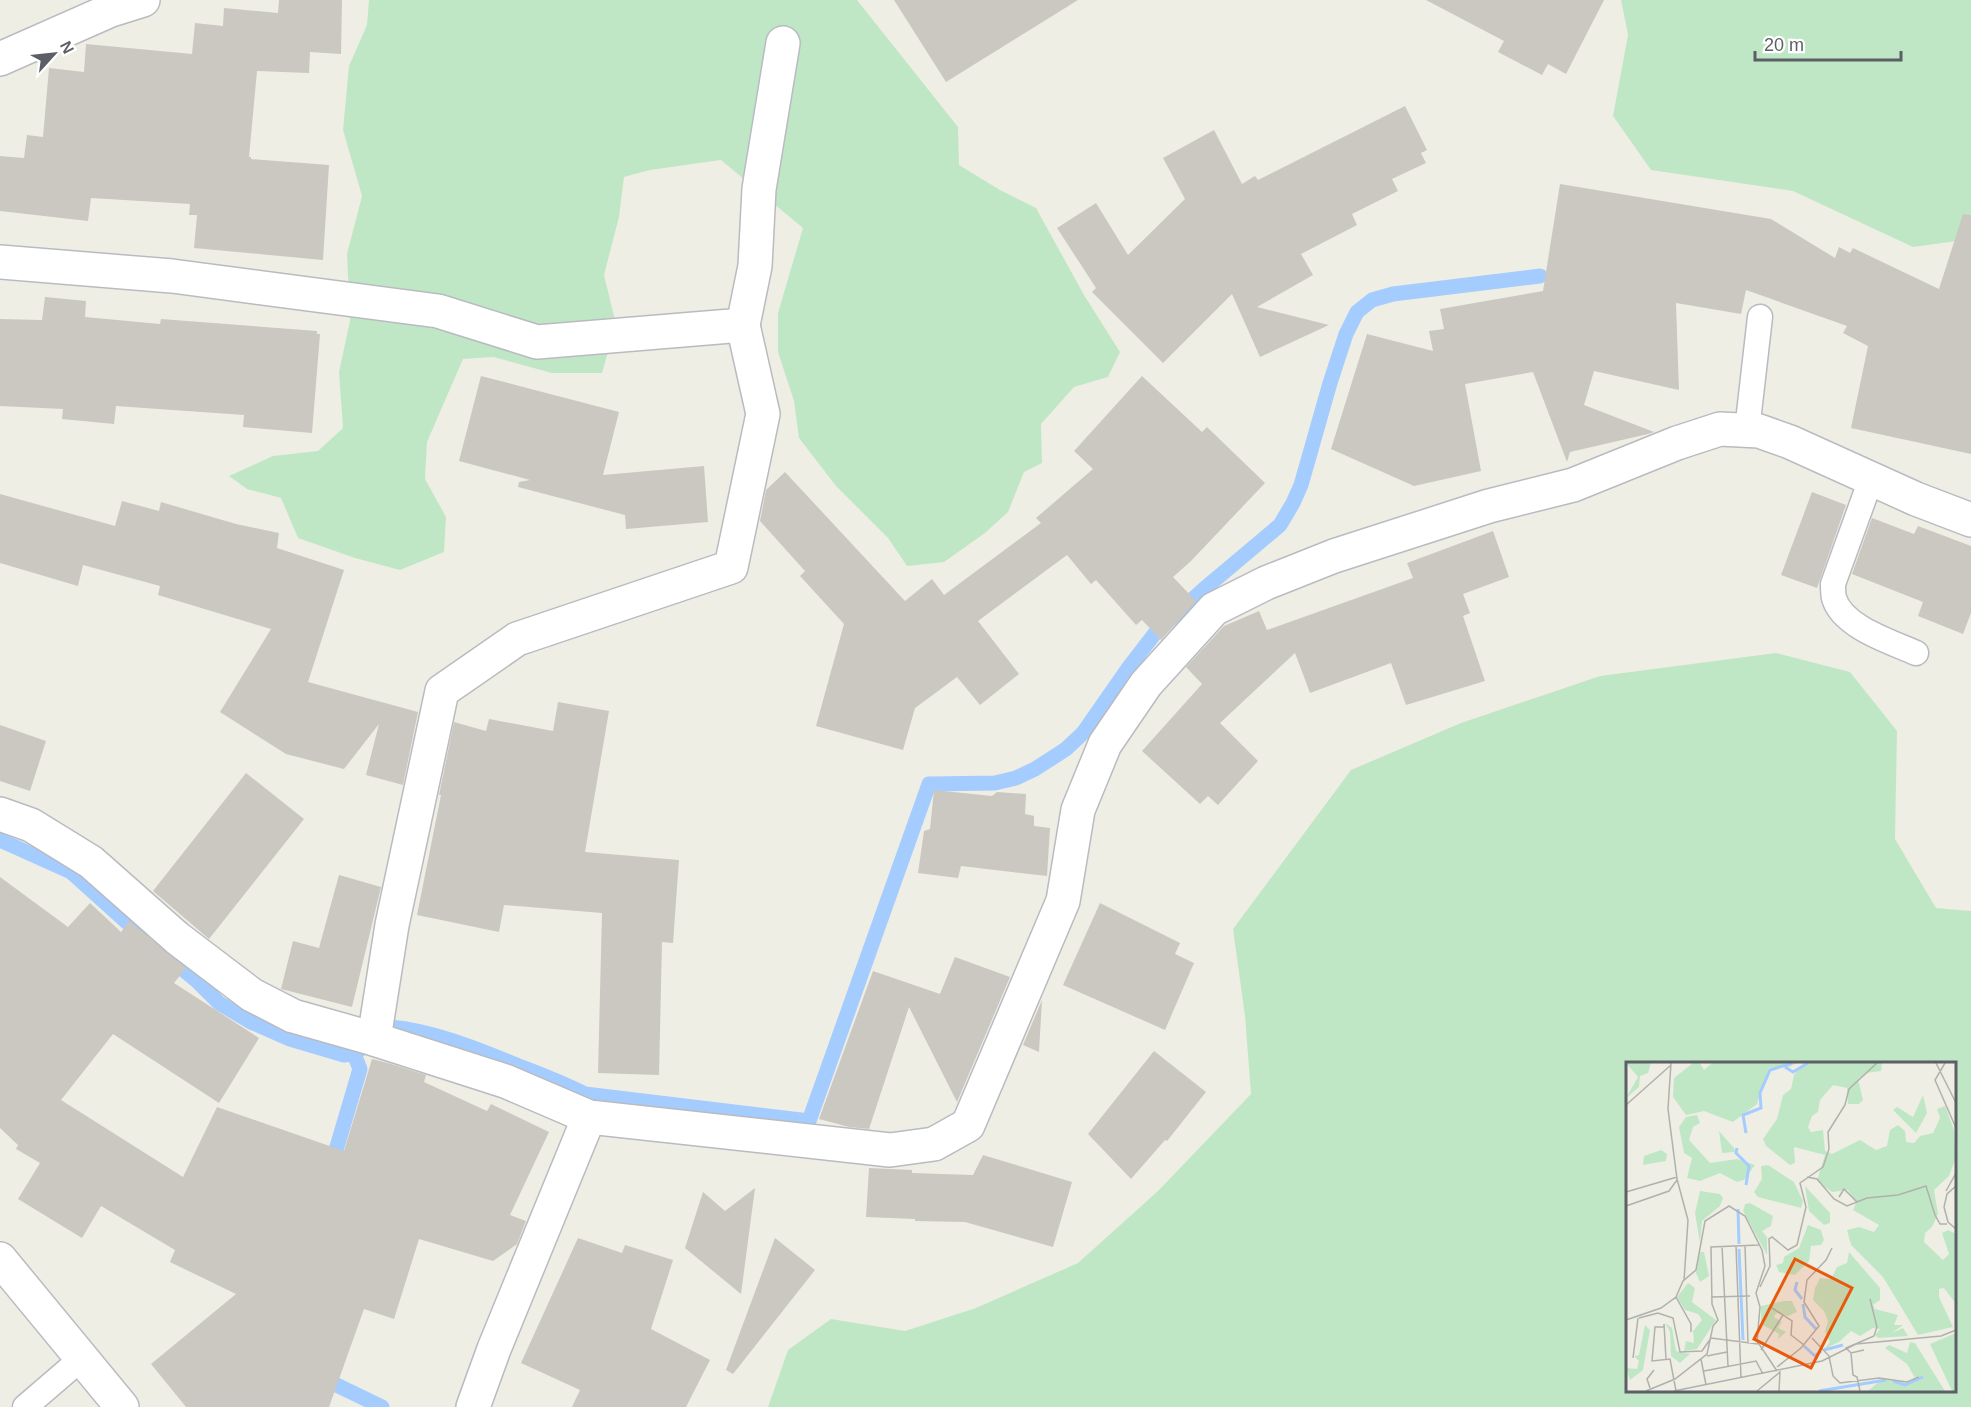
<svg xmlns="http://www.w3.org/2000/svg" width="1971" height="1407" viewBox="0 0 1971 1407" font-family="Helvetica,sans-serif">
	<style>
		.green { fill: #c0e7c5; fill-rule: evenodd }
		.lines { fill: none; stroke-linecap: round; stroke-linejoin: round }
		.stream { stroke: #a4ccff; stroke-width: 15 }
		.building { fill: #cac8c1 }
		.service-casing { stroke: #b9bbc1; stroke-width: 27 }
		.minor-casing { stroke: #b9bbc1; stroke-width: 36 }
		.secondary-casing { stroke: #babcc3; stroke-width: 36 }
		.service { stroke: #fff; stroke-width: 24 }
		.minor { stroke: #fff; stroke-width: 33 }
		.secondary { stroke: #fff; stroke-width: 33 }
		.inset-river { fill: none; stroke: #a4ccff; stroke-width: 3 }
		.inset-road { fill: none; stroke: #b0b1ad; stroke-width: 1.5 }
		.view { fill: #e8590c; fill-opacity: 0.15; stroke: #e8590c; stroke-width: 3 }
		.inset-edge { fill: none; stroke: #5c5f65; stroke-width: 3 }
	</style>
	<rect width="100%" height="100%" fill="#efeee4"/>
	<g class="green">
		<polygon points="369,0 857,0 958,127 959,165 1000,190 1036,208 1084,295 1120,352 1108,377 1074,387 1041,424 1042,463 1024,472 1008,512 985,533 944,562 907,566 888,538 836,486 799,438 794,401 778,352 778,313 803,228 721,160 650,170 624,177 619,217 604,275 616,324 602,373 552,373 493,357 463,359 427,442 425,479 446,517 444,552 400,570 355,558 298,538 281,498 247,489 229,476 273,456 318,451 343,428 339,372 350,321 347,254 362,196 343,130 349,66 367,25"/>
		<polygon points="1621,0 1971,0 1971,239 1913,247 1793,191 1651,170 1613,116 1628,35"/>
		<path d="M1776,653L1850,672L1897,731L1895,839L1936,908L1971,911V1407H768L788,1350L831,1319L905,1331L976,1308L1078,1263L1158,1191L1251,1094L1245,1016L1233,929L1351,770L1461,723L1600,676ZM1628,1064H1954V1390H1628Z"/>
	</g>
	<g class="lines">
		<g class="stream">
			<polyline points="0,840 71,872 141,935"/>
			<path d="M169,958L197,981L219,1003L251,1022L290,1039L344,1055L354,1054L390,1027C436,1031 482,1051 524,1068C545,1076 565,1084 585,1094L809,1121L929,784L995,783L1016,778L1035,769L1066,749L1083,733L1129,667L1156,632L1204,589L1280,525L1293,503L1301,485L1330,383L1346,334L1357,312L1372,300L1393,294L1540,276"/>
			<polyline points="331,1167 360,1069 354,1054"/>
			<polyline points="320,1377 382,1407"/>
		</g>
	</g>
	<g class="building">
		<polygon points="279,0 342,0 341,54 310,52 309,73 257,71 249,157 251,157 251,159 329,165 323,260 194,248 197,215 189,215 190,204 91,198 88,221 0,211 0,156 24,158 27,135 43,137 49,68 84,72 86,44 192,54 195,23 223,26 224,8 278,13"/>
		<polygon points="894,0 1078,0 946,82"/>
		<polygon points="1426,0 1604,0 1566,74 1548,64 1542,75 1498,52 1504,41"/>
		<polygon points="1405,106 1427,150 1421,153 1426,163 1392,179 1398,191 1352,214 1357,225 1301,254 1313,275 1257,307 1329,325 1260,357 1232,294 1163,363 1092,292 1096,288 1057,228 1096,203 1128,255 1185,199 1163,158 1214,130 1242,184 1255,176 1258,180"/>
		<polygon points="1560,184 1771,219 1835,258 1839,247 1850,253 1853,248 1939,289 1963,214 1971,215 1971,454 1851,428 1868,346 1843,333 1847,326 1746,290 1741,314 1676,303 1679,390 1594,371 1584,405 1654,432 1648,434 1570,452 1567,462 1533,372 1465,384 1481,471 1414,486 1331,449 1367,334 1433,351 1429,331 1444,329 1440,309 1543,291"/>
		<polygon points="45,297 86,301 85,317 160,324 161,319 317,331 317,334 320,334 312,433 243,427 244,415 116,406 114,424 62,419 63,409 0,406 0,319 42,320"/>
		<polygon points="481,376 619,412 603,475 704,466 708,522 626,529 625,515 518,487 519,482 530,480 459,461"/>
		<polygon points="1142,376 1202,432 1207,427 1265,483 1191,561 1173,577 1196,601 1161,640 1142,620 1136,625 1096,580 1091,584 1067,555 978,621 1019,674 980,705 957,677 915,708 903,750 816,726 844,624 800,576 805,571 760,521 766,490 785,472 905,601 932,579 944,595 1041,523 1036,518 1093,469 1074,451"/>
		<polygon points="1812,492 1846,505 1817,588 1781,575"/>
		<polygon points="0,494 115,526 122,501 159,511 161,502 236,524 279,533 277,548 344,570 308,682 418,712 403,785 366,775 379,724 344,769 286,754 220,712 271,629 158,595 160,586 83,565 78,586 0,563"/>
		<polygon points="1872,518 1914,534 1918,526 1971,546 1971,613 1963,634 1918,616 1923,602 1852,574"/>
		<polygon points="1493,531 1509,577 1463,594 1470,613 1463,616 1485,681 1406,705 1391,663 1310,693 1295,653 1220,723 1258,761 1218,805 1208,796 1200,804 1142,751 1202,684 1186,667 1224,626 1259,611 1267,630 1413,578 1407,563"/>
		<polygon points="558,702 609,711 585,852 679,860 673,943 662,942 659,1075 598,1073 602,913 504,905 499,932 417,915 441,795 439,795 454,722 486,731 489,719 553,731"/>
		<polygon points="0,725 46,741 30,791 0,781"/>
		<polygon points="246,773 304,819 209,939 153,891"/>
		<polygon points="934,790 992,796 997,792 1026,794 1025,814 1034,816 1034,826 1050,828 1047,876 961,866 958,878 918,873 924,831 930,829"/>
		<polygon points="339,875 381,887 352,1007 281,989 293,941 319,948"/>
		<polygon points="0,877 68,927 90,903 121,932 129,921 186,968 174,983 259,1038 219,1103 113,1034 61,1100 183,1177 217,1107 344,1151 372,1059 388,1063 426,1075 424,1082 487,1111 491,1104 549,1132 510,1215 526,1221 517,1244 493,1261 419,1239 394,1319 364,1309 329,1407 186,1407 151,1364 236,1294 170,1262 175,1250 101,1206 82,1238 18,1199 40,1163 16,1149 18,1145 0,1128"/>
		<polygon points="1100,903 1180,943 1175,954 1194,963 1165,1030 1063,985"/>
		<polygon points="955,957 1010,977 957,1102 909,1007 869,1129 849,1127 819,1119 873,971 940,994"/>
		<polygon points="1042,1000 1039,1052 1023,1045"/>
		<polygon points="1154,1051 1206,1092 1167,1141 1165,1140 1131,1179 1088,1134"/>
		<polygon points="983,1155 1072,1182 1053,1247 965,1222 915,1221 915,1219 866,1217 869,1168 912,1170 912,1173 973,1175"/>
		<polygon points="755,1188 741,1294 685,1248 703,1192 725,1211"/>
		<polygon points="578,1238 622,1253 625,1245 673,1260 651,1329 710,1360 686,1407 572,1407 580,1390 521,1363"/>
		<polygon points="775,1238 815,1270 733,1374 726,1370"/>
	</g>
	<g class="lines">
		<defs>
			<g id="service">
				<polyline points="1747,430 1760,317"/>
				<path d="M1871,479L1833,584C1833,588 1833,594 1834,598C1842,627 1892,642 1916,653"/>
				<polyline points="25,1407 82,1358"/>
			</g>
			<g id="minor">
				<polyline points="0,59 111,10 143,0"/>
				<polyline points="0,262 172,276 438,311 537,342 743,325 755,266 759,189 783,43"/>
				<polyline points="0,814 31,825 91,862 177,938 252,995 293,1016 374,1039 505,1081 589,1117 890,1150 934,1144 968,1125 1063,901 1078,810 1105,744 1146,684 1214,609 1266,583 1334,556 1489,506 1573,485 1677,443 1720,429 1759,431 1790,442 1916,499 1971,520"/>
				<polyline points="374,1039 392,925 442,691 517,639 731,567 763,414 743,325"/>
				<polyline points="473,1407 494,1349 589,1117"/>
			</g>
			<polyline id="secondary" points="0,1259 122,1407"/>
		</defs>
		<use href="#service" class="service-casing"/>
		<use href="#minor" class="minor-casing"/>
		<use href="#secondary" class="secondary-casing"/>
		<use href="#service" class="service"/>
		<use href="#minor" class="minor"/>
		<use href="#secondary" class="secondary"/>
	</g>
	<g transform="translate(1626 1062)">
		<rect width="330" height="330" fill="#efeee4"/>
		<path d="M0,1H25L22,11L14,14L13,25L0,36L12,15ZM67,1H74L78,8L86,1H171L163,5L143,6L131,42L107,60L78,49L60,53L47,35L48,16ZM178,1H256L255,9L240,11L232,17L237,38L233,42H222L221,26L207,23L194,38L192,50L186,54L182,65L185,70L197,68L199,89L206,92L234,78L250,88L261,84L264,68L272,63L279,69L280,80L288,81L294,74L307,71L314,56L311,47L319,44L328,68L329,98L323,114L308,128L312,152L306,165L299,171L298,180L317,198L323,192L316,171L322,168L330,172V242L318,226L313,227V235L327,265L292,273L257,215L225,183L221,168L233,165L248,170L253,163L227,148L230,141L222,128L206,130L191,119L199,93L168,85L169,101L164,103L140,84L137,77L151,57L157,33L165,27L168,13ZM297,33L301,51L290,71L267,48L271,45L287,55ZM71,53L74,61L67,65L63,78L84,101L111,97L129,103L118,118L111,120L94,111L74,119L61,116L66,96L58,91L53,65L60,55ZM93,69L108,86L109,90L96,91ZM35,88L41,92L40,99L17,103L18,94ZM142,103L168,120L177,139L175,146L132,135L128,130L136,117L135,104ZM179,124L204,151V161L198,163L183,149ZM74,129L94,132L97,136L94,144L76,159L74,181L69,151ZM124,141L147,154L145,164L136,169L141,175V193L117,149L119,142ZM182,163L195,168L198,178L195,183L185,184L183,199L169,213L153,210L150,203L157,201L158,195L173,186ZM74,190H78L83,214L74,220L70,211ZM223,190L254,226V238L247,243L249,247L272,253L268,263H277L266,271L277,266L282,274L252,276L249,273L254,267L247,266L234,274L225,269L213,280L198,287L204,280L199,270L202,259L198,249L187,238L189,226L194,216L205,217L211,205L221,201ZM62,221L69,226L66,240L90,258L71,287L58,289L60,279L68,281L67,269L76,258L72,252L59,248L51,235ZM158,239H166L171,250L162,254L150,251L148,255L156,260L152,266L160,270L152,277L153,272L135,262V244ZM39,261L46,266L50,289L64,292L54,301L45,294L44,270ZM19,263L24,268L17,308L4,318L0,306L11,307L13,299L8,294L13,293ZM330,271V329H326L304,282ZM284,280L289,281L319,329H242L256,317L283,321L289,316L281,302L259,286L263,283L281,291Z" fill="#c0e7c5"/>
		<path class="inset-river" d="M159,5L167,10L182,1M120,71L117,53L135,46L134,31L144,8L166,1M111,86L110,91L123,104L120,123M112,147L113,182M113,187L117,278M171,220L169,228L176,237M177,242L179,255L190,267M178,284L189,294L195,289M198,288L217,283M267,319L279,323L297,315M193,329L260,318"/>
		<path class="inset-road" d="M45,1L42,47L51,117L62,158L58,219M310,1L330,41M319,1L309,18L330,66M0,43L45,3M181,115L191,117L208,137L221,144L241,136L272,133L300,124L309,153L314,162H321M330,124L321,132L318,145L322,160L330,167M320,129L330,111M0,130L51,115M213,135L218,127L231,140M0,144L43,129L51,118M119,183L122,281M96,184L102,304M110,184L115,316M134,225L144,204L143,177L146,175L162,188L171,183L180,145L174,121L197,105L203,87L202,70L219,43L223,27L251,1M50,235L65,262V270M86,235L124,234M157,253L166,259L165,273L178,283M13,256L32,251L47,256L54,290L76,289L85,276L132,282M0,258L35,246L50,235L57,219L70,208L79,159L103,144L119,154L136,188L139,204L130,231L134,245L131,279L151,309M38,262L40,297M38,265H29L26,299L44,297L50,329M186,276L203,294L207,314L214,321L253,316L281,320L293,315M135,288L157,253L146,246M238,288L225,291L220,286L248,274L251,265L244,237M225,291L227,313L231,315L234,329M81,294L101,290M7,296L12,256M75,297L80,323M151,305L175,286L193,264L178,240L181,218L200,198L206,186M78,309L130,299L137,312M24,326L21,317L28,308M20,329L49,317L81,292L87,264L92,258L86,242L85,185L133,183M48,329L196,299L230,282L315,274L330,268M131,329L154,310M153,329L154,309"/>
		<path class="view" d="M169,197L226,226L185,306L128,277Z"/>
		<rect width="330" height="330" class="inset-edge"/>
	</g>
	<g transform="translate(54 54) rotate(63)" stroke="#ffffff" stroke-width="4.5" paint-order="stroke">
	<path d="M0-4.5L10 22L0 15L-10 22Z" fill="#5c5f65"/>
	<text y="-9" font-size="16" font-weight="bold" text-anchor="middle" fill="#5c5f65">N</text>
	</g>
	<path d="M1755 51v9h146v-9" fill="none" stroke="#5c5f65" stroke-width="3"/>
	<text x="1764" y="51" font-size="18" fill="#5c5f65" stroke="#ffffff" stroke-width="4.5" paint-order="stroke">20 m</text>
</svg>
